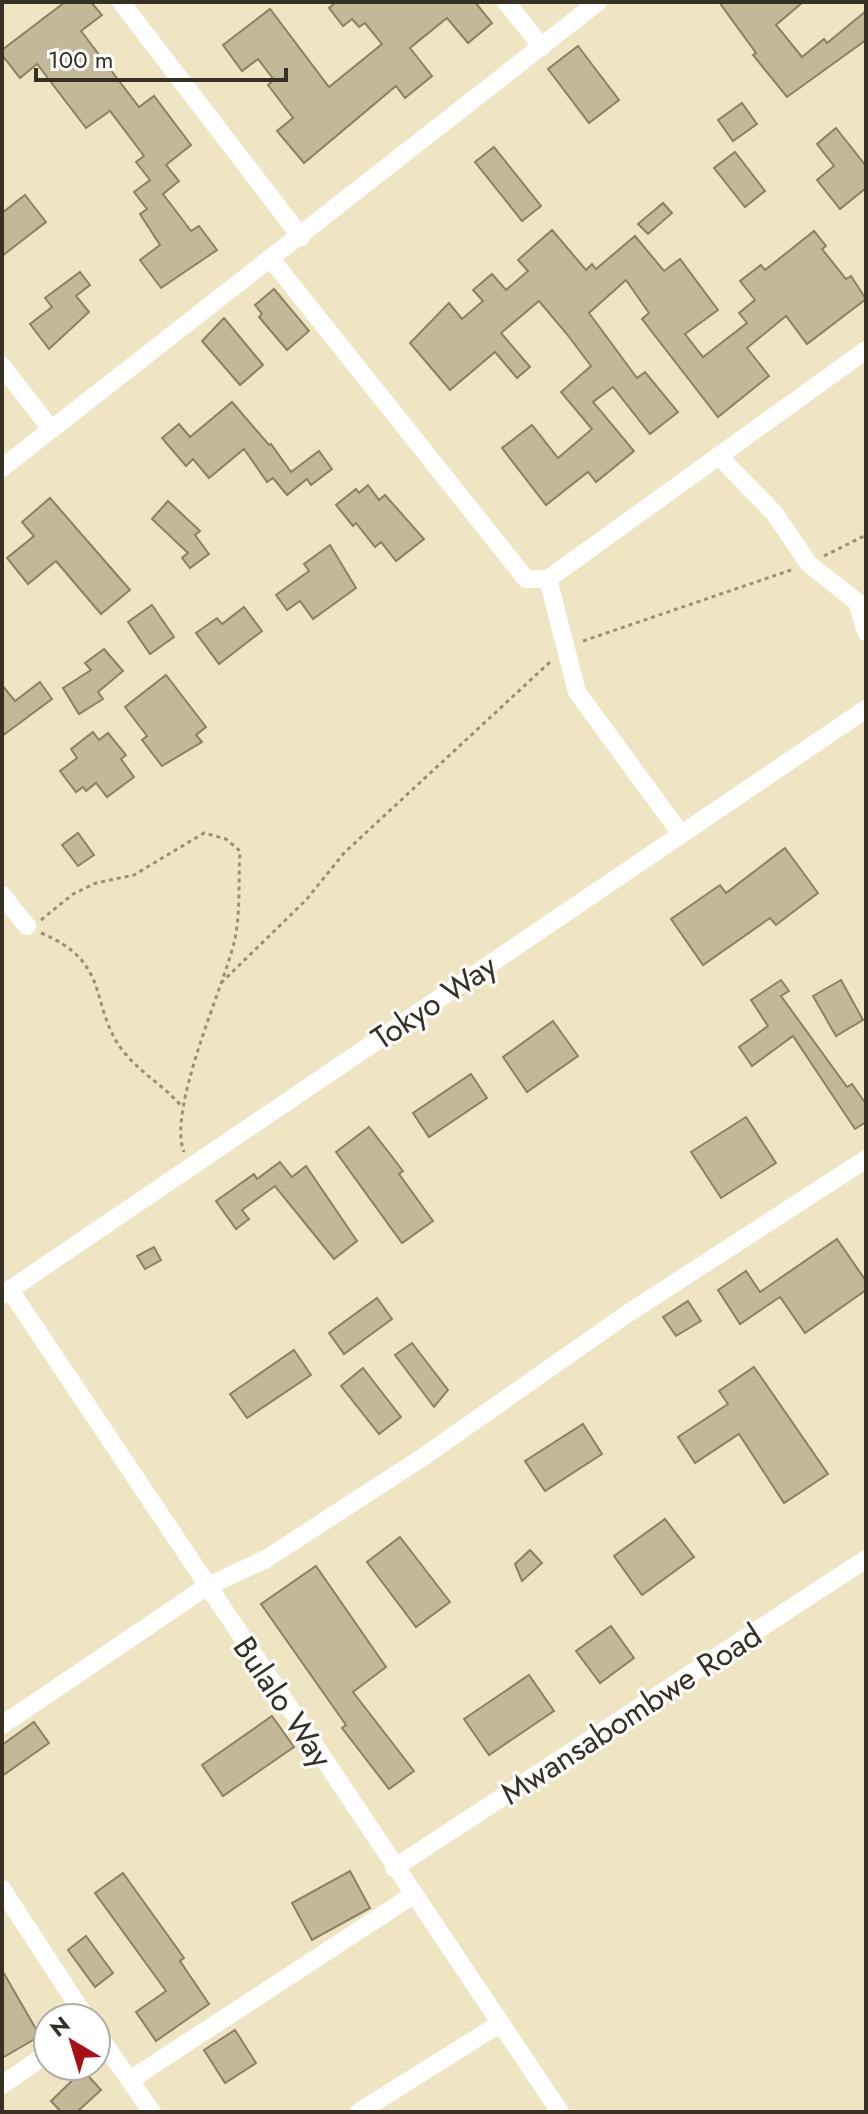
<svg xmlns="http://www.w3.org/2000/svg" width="868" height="2114" viewBox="0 0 868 2114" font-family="Jost,sans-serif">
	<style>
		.building { fill: #c3b998; stroke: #8c8263; stroke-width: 2 }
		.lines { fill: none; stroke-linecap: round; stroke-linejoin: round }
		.path { stroke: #989078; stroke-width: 3; stroke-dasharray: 4 4; stroke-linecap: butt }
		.minor { stroke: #fff; stroke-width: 18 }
		.labels { text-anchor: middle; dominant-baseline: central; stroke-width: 6; stroke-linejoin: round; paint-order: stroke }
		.street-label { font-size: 32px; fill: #363124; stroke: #fff }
	</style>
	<rect width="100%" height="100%" fill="#f0e5c3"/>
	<g class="building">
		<polygon points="65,2 91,2 102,15 81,31 139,107 154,96 191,145 166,165 179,181 163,194 191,231 199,226 217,250 161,288 140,260 160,245 140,214 147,209 134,192 150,180 136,162 144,156 110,111 86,128 37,64 20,78 2,55 2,50"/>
		<polygon points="336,2 475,2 492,23 468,43 447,18 410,48 432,76 405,98 396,86 304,163 277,131 293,118 268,85 274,80 258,59 242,71 223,45 270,9 329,87 382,44 365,23 359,27 352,19 343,26 329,8"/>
		<polygon points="719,2 803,2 776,25 802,57 824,39 827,43 866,11 866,40 787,97 753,55 756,53"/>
		<polygon points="578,46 619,100 589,123 548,69"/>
		<polygon points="742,103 757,124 733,141 718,120"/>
		<polygon points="836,128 866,166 866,188 840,209 817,180 834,166 817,144"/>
		<polygon points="494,147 541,206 522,221 475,162"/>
		<polygon points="735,152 765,191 745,207 714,168"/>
		<polygon points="25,195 46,222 2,256 2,213"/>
		<polygon points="663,203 672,213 648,234 638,224"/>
		<polygon points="552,230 586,270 592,264 596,269 635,236 664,271 680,259 718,310 685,334 703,357 747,323 739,313 755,300 740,281 761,265 765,270 814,231 826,246 822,249 846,279 851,276 866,299 807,344 786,316 747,348 769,376 718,417 642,319 649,313 626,280 589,313 637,378 645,372 678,412 650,434 613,387 593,402 634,451 596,482 588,472 546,505 502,448 532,425 558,458 592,429 561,392 591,366 566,333 539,301 501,333 530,367 517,378 495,352 450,390 410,343 449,303 462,319 483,301 473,290 492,274 506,290 528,271 518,260"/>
		<polygon points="80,272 90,285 76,296 89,312 49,349 30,324 52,307 45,298"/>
		<polygon points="274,289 309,331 287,350 259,317 262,314 255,305"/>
		<polygon points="224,318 263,365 240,385 202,341"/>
		<polygon points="232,402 269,445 271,444 291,472 319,451 332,469 311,485 307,479 287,495 273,478 267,482 244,449 209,478 193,459 186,466 162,438 179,424 190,437"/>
		<polygon points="368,485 379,500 385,495 424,539 396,561 381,542 375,547 356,523 353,526 336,505 356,489 359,493"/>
		<polygon points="50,498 130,590 101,614 56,561 28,584 7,558 34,536 22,522"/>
		<polygon points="168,501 200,531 195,535 209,554 190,568 182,558 188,553 152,519"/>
		<polygon points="330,545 356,588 313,619 300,601 287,610 276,595 309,571 304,564"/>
		<polygon points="152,605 174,637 150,654 128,622"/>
		<polygon points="244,607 262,631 219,664 196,633 217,618 222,624"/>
		<polygon points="104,649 123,671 98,692 103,699 79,714 63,688 91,670 85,663"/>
		<polygon points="166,675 206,727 196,735 202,742 162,766 142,740 147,736 125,707"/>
		<polygon points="40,682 52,699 2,736 2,685 15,701"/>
		<polygon points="93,732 99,740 108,733 126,755 121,759 134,777 107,797 96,783 86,791 83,787 76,792 60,771 77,758 71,749"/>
		<polygon points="78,833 94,855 78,866 62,845"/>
		<polygon points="785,848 818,893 776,925 770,918 703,965 671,919 720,885 726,893"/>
		<polygon points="781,980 789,991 781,996 847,1087 852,1084 866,1104 866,1122 855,1129 793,1036 752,1066 739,1047 768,1026 751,1000"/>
		<polygon points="841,980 863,1020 836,1036 813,996"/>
		<polygon points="553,1021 578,1056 527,1092 503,1057"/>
		<polygon points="471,1074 487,1098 429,1137 413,1113"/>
		<polygon points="746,1117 776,1163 721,1198 691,1152"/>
		<polygon points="369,1127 403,1171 399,1174 433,1221 402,1243 336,1152"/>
		<polygon points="280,1162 292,1177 306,1166 357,1241 334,1259 275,1186 242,1210 249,1219 236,1229 216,1201 254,1174 257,1179"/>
		<polygon points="837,1239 866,1281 866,1290 805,1333 780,1297 740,1324 718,1290 746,1271 760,1292"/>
		<polygon points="154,1247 161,1260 145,1269 137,1256"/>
		<polygon points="377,1298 392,1319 344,1354 329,1333"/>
		<polygon points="688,1301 701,1321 676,1336 663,1317"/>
		<polygon points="412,1343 448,1390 434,1407 395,1355"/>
		<polygon points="294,1350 311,1375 247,1418 230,1394"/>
		<polygon points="754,1367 828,1474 784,1503 739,1434 695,1463 678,1437 728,1404 719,1391"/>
		<polygon points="363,1368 401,1417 379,1434 341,1386"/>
		<polygon points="583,1424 602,1454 545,1491 525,1461"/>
		<polygon points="665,1519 694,1557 642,1595 614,1556"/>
		<polygon points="400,1537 450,1602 416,1627 367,1562"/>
		<polygon points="530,1550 542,1563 522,1581 515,1564"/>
		<polygon points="316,1566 386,1667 353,1692 414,1771 389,1789 342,1728 346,1725 261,1604"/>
		<polygon points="611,1626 634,1658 600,1683 576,1651"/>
		<polygon points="529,1675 554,1711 489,1755 464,1719"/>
		<polygon points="272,1716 294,1747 223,1796 202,1765"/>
		<polygon points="34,1722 49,1743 2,1776 2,1745"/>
		<polygon points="350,1871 370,1908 312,1940 292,1903"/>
		<polygon points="123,1873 184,1958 180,1961 209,2004 156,2041 136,2012 166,1991 95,1893"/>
		<polygon points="86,1936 113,1973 95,1987 68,1950"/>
		<polygon points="2,1970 40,2036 2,2058"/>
		<polygon points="235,2030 256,2063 225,2083 204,2050"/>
		<polygon points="83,2070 101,2090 77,2112 61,2112 51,2101"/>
	</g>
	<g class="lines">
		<g class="path">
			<polyline points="824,556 866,535"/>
			<polyline points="583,641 791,570"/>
			<path d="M41,920L73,894L96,883L134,875L204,833L226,839L240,851C238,881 241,914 234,943C222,991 167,1110 184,1152"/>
			<path d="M41,933C113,963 88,1005 123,1051C140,1073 165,1086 182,1107"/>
			<polyline points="221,983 306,900 344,853 550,662"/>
		</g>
		<g class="minor">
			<polyline points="121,2 301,237"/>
			<polyline points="506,2 542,47"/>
			<polyline points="271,259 526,579 548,579 866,350"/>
			<polyline points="2,366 51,429"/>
			<polyline points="719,456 774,513 809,564 857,602 866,632"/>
			<polyline points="2,468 598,2"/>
			<polyline points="548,579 577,692 681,834"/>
			<polyline points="2,895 27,926"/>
			<polyline points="10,1290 560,2112"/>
			<polyline points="2,1295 866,709"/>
			<polyline points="2,1725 206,1587 266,1559 423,1457 624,1316 866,1159"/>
			<polyline points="394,1868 866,1559"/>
			<polyline points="2,1889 86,2018"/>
			<polyline points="96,2032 152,2112"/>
			<polyline points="130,2080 413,1895"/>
			<polyline points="2,2085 48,2053"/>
			<polyline points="359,2112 501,2023"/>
		</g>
	</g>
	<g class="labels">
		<g class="street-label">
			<text transform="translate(434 1002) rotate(-34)">Tokyo Way</text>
			<text transform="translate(283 1702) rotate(56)">Bulalo Way</text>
			<text transform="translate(631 1714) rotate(-33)">Mwansabombwe Road</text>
		</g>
	</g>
	<rect width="868" height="2114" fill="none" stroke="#363124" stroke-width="8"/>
	<g transform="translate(72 2042) rotate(322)"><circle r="38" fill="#ffffff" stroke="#afada7" stroke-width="2"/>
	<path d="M0-6L14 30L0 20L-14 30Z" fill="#a71116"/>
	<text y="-12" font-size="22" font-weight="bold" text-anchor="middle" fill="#363124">N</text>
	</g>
	<path d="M36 68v12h250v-12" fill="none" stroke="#363124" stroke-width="4"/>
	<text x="48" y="68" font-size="24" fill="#363124" stroke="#ffffff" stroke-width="6" paint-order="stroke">100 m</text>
</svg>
